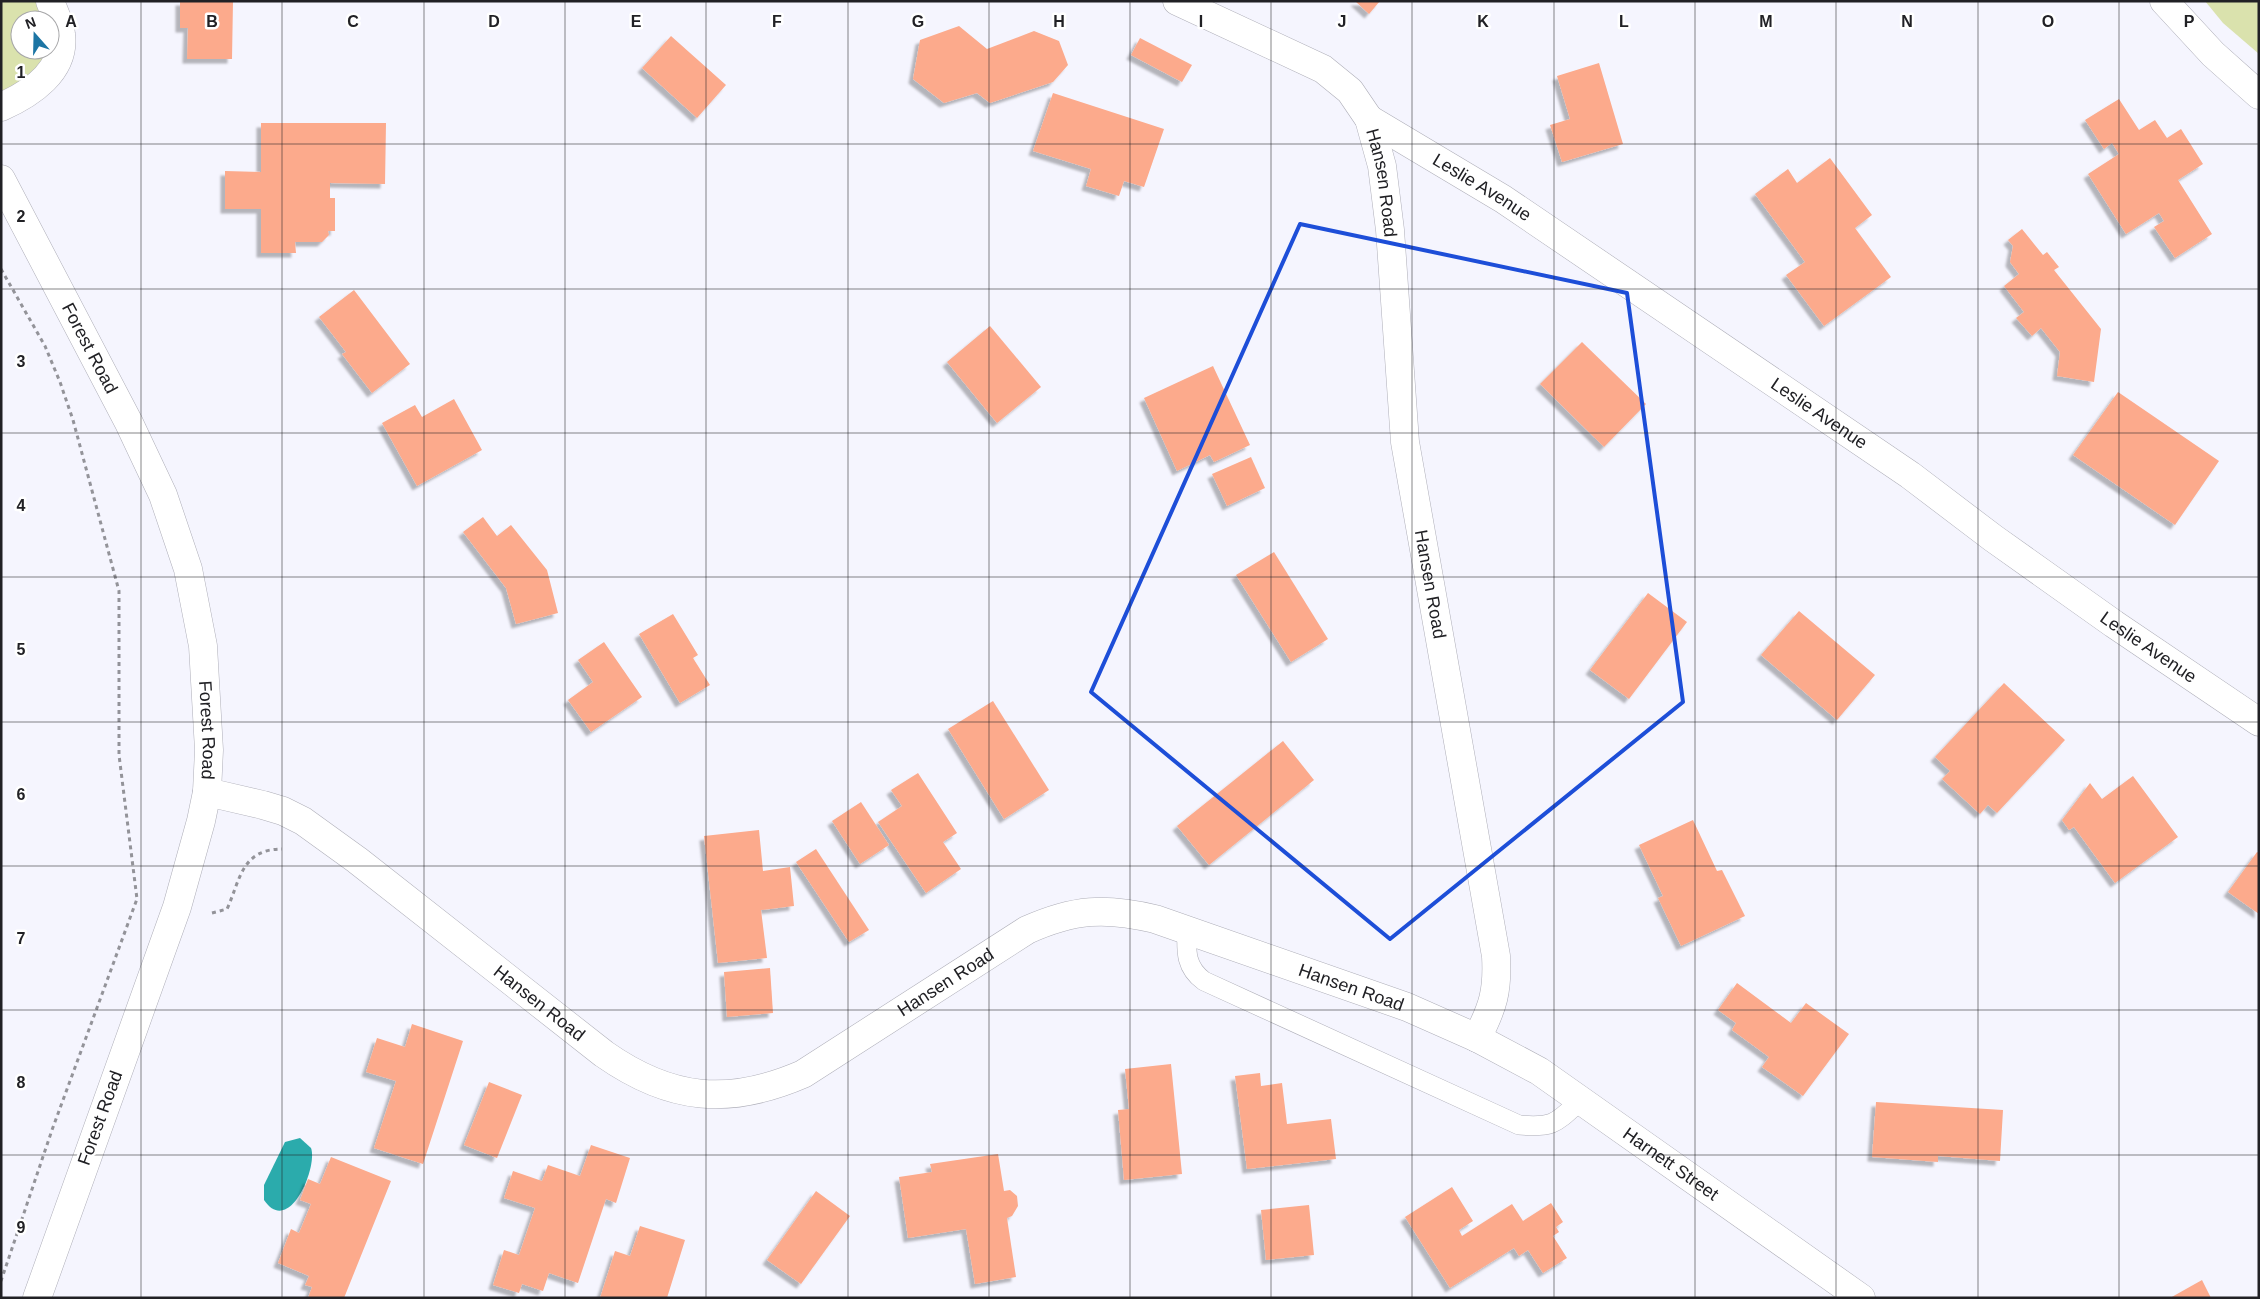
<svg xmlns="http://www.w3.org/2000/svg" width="2260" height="1299" viewBox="0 0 2260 1299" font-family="Arial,sans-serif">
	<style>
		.green { fill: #dae2ad; fill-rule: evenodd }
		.water { fill: #2babac }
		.building { fill: #fcaa8c; filter: url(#shadow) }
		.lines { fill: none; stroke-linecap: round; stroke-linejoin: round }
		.service-casing { stroke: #aeaeb8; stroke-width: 20 }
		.minor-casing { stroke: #aeaeb8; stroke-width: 29 }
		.secondary-casing { stroke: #aeaeb8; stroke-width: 29 }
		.path { stroke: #939399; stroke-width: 3; stroke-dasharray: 4 4; stroke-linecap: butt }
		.service { stroke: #fff; stroke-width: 19 }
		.minor { stroke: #fff; stroke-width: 28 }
		.secondary { stroke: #fff; stroke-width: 28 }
		.marked { fill: none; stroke: #1d4ed8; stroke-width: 4; stroke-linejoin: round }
		.grid { fill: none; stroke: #212125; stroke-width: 1; stroke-opacity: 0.55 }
		.labels { text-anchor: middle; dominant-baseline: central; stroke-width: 5; stroke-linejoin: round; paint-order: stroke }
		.street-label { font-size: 18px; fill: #212125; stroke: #fff }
		.grid-label { font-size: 16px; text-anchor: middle; font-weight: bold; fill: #212125; stroke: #fff; stroke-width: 5; stroke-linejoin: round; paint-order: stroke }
	</style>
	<defs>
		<filter id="shadow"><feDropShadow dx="-4.5" dy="4.5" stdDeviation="1" flood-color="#0004"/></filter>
	</defs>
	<rect width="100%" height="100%" fill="#f5f5fe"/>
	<g class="green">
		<path d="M1,1H50L62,48L1,107ZM20,20H50V50H20Z"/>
		<polygon points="2205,1 2259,1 2259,54 2223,23"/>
	</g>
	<path class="water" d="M300,1138L311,1148C318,1167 289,1237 264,1200V1185L285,1142Z"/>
	<g class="building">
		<polygon points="180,1 233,1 232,59 187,59 188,28 180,28"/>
		<polygon points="1355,1 1380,1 1369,14"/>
		<polygon points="959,26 987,49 1034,31 1059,41 1068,65 1053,82 990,103 977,93 944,103 913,79 920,40"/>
		<polygon points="671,36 726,85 697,118 642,68"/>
		<polygon points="1140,38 1192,65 1182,82 1131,55"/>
		<polygon points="1599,63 1623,144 1562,162 1550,125 1570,119 1557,76"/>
		<polygon points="1053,93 1164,129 1144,187 1124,181 1119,196 1086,186 1091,169 1033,151"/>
		<polygon points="2119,99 2139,130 2155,120 2167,138 2181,129 2203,164 2178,180 2212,234 2175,258 2154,227 2164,221 2159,213 2126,234 2088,174 2119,154 2112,143 2104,149 2085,120"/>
		<polygon points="261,123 386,123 385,184 330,183 330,198 335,198 335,231 328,231 329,235 322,242 295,242 296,253 261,253 261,209 225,209 225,171 261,172"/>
		<polygon points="1830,158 1872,215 1855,228 1891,277 1824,326 1786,275 1805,262 1755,194 1788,169 1797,183"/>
		<polygon points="2022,229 2043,255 2047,252 2059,267 2054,270 2101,329 2094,382 2057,376 2060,352 2041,328 2032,336 2016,318 2024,312 2004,286 2019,274 2010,262 2013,246 2008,240"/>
		<polygon points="354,290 410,364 372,393 342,354 346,352 319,317"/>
		<polygon points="990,326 1041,387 997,423 947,362"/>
		<polygon points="1582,342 1646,404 1604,447 1540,384"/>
		<polygon points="1213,366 1250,445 1214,462 1210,455 1177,471 1144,398"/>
		<polygon points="2118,392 2219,461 2175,525 2073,455"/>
		<polygon points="454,399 482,450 417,486 382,423 415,405 422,417"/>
		<polygon points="1251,457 1265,488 1227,506 1212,474"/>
		<polygon points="483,517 497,536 511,525 547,570 558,613 516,624 506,588 463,532"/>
		<polygon points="1274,552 1328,639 1291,662 1236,575"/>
		<polygon points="1648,593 1687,622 1629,699 1590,670"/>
		<polygon points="1799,611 1875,675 1837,720 1761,655"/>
		<polygon points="673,614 698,655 693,658 710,685 680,703 639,634"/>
		<polygon points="604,642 642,697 591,732 568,700 593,682 578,660"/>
		<polygon points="2004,683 2065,740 1997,813 1988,805 1980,814 1942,779 1950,771 1935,757"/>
		<polygon points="993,701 1049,790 1004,819 948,729"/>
		<polygon points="1283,741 1314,780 1209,865 1177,826"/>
		<polygon points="918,773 957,833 943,842 961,869 926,893 878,822 902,806 891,790"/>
		<polygon points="2133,776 2178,837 2115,883 2074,827 2069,830 2062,820 2090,783 2102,799"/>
		<polygon points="861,802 889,845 860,864 832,821"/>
		<polygon points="1693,820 1717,871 1722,870 1745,916 1681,946 1658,898 1663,896 1639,845"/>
		<polygon points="759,830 763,871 790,867 794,906 761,910 767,958 718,963 704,836"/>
		<polygon points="816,849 869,930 849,942 796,862"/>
		<polygon points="2257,852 2259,853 2259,914 2228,892"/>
		<polygon points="770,968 773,1013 727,1017 724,972"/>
		<polygon points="1737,983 1791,1023 1806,1003 1849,1034 1803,1096 1762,1067 1769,1057 1732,1030 1736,1023 1718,1010"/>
		<polygon points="412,1024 463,1041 423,1164 374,1148 396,1081 366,1072 377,1038 405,1047"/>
		<polygon points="1171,1064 1182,1174 1124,1180 1118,1110 1129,1109 1125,1069"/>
		<polygon points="1260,1073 1261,1086 1282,1083 1287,1124 1331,1119 1336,1159 1247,1169 1235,1076"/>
		<polygon points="489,1082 522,1095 497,1158 464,1145"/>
		<polygon points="1876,1102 2003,1110 2000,1161 1938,1156 1938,1162 1872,1157"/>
		<polygon points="591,1145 630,1158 616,1203 606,1199 578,1283 549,1273 543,1291 522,1284 519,1293 493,1285 504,1250 519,1255 535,1208 504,1198 513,1171 542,1181 548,1165 580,1176"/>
		<polygon points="998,1154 1004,1191 1010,1190 1017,1196 1018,1206 1012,1216 1007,1218 1016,1277 975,1284 966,1229 908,1238 899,1177 932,1172 930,1164"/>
		<polygon points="331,1157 391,1181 344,1298 308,1298 312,1287 305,1285 309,1276 278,1263 291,1229 299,1233 311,1204 300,1200 308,1179 320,1184"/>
		<polygon points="1452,1187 1473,1221 1459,1230 1462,1236 1512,1204 1523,1221 1551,1203 1563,1222 1556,1227 1559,1232 1553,1236 1567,1258 1543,1273 1528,1250 1519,1256 1514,1248 1450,1288 1405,1217"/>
		<polygon points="816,1191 850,1216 801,1284 767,1260"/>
		<polygon points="1309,1205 1314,1255 1266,1260 1261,1210"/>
		<polygon points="640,1226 685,1240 667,1298 600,1298 615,1251 630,1256"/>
		<polygon points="2202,1280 2211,1298 2170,1298"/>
	</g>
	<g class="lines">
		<defs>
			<path id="service" d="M1187,932C1186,952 1186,968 1204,981L1519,1125C1554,1128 1556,1123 1581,1100"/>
			<g id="minor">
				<path id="s1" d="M1177,1L1323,69L1350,91L1369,119L1382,166L1390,230L1405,442L1496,956C1498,991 1493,1007 1477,1038"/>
				<polyline points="2164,1 2213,54 2259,95"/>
				<path d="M1,107C30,94 66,71 61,34C60,23 54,12 50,1"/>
				<path id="s2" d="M1369,119L1503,199L1910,475L1993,538L2114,624L2259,722"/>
				<path id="s3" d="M207,792L263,805L283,811L303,821L357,860L604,1054C671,1101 729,1106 803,1074L1027,930C1074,909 1105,907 1155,919L1407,1007L1477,1038L1539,1071L1861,1298"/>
			</g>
			<g id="secondary">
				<path id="s4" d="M1,179L129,423L163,495L188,569L203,646L209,750L207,792L201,821L177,907L37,1298"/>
			</g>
		</defs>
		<use href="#service" class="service-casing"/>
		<use href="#minor" class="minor-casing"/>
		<use href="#secondary" class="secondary-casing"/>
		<g class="path">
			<polyline points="1,269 45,346 60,382 73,420 119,591 119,755 137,899 52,1130 1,1281"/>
			<path d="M212,913L227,909C240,881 241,849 282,849"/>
		</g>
		<use href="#service" class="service"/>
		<use href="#minor" class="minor"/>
		<use href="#secondary" class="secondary"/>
	</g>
	<path class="marked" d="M1300,224L1627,293L1683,702L1390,939L1091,692Z"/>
	<path class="grid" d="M141,1V1298M282,1V1298M424,1V1298M565,1V1298M706,1V1298M848,1V1298M989,1V1298M1130,1V1298M1271,1V1298M1412,1V1298M1554,1V1298M1695,1V1298M1836,1V1298M1978,1V1298M2119,1V1298M1,144H2259M1,289H2259M1,433H2259M1,577H2259M1,722H2259M1,866H2259M1,1010H2259M1,1155H2259"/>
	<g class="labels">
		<g class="street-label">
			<text stroke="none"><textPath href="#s1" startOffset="295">Hansen Road</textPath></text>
			<text stroke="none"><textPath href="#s2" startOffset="132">Leslie Avenue</textPath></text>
			<text stroke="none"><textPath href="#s4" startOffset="191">Forest Road</textPath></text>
			<text stroke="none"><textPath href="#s2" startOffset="538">Leslie Avenue</textPath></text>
			<text stroke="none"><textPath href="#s1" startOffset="700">Hansen Road</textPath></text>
			<text stroke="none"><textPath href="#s2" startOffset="942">Leslie Avenue</textPath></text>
			<text stroke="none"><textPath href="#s4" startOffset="596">Forest Road</textPath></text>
			<text stroke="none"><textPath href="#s3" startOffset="862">Hansen Road</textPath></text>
			<text stroke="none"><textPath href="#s3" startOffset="1298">Hansen Road</textPath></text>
			<text stroke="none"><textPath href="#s3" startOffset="399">Hansen Road</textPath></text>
			<text transform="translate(100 1118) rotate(-70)">Forest Road</text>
			<text stroke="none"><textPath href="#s3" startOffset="1665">Harnett Street</textPath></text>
		</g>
	</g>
	<g class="grid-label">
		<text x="71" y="27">A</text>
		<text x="212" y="27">B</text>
		<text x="353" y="27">C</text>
		<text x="494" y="27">D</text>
		<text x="636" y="27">E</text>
		<text x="777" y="27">F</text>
		<text x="918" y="27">G</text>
		<text x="1059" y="27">H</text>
		<text x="1201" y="27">I</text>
		<text x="1342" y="27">J</text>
		<text x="1483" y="27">K</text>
		<text x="1624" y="27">L</text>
		<text x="1766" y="27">M</text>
		<text x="1907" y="27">N</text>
		<text x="2048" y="27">O</text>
		<text x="2189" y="27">P</text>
		<text x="21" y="78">1</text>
		<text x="21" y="222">2</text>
		<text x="21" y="367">3</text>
		<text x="21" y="511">4</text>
		<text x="21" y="655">5</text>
		<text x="21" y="800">6</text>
		<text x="21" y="944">7</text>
		<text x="21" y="1088">8</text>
		<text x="21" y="1233">9</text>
	</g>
	<rect width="2260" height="1299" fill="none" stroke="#212125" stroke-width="5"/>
	<g transform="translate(35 35) rotate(340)"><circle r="24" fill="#ffffff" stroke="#a6a6a8"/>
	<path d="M0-4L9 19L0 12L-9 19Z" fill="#1c75a4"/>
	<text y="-8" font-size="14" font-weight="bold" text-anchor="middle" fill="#212125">N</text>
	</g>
</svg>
